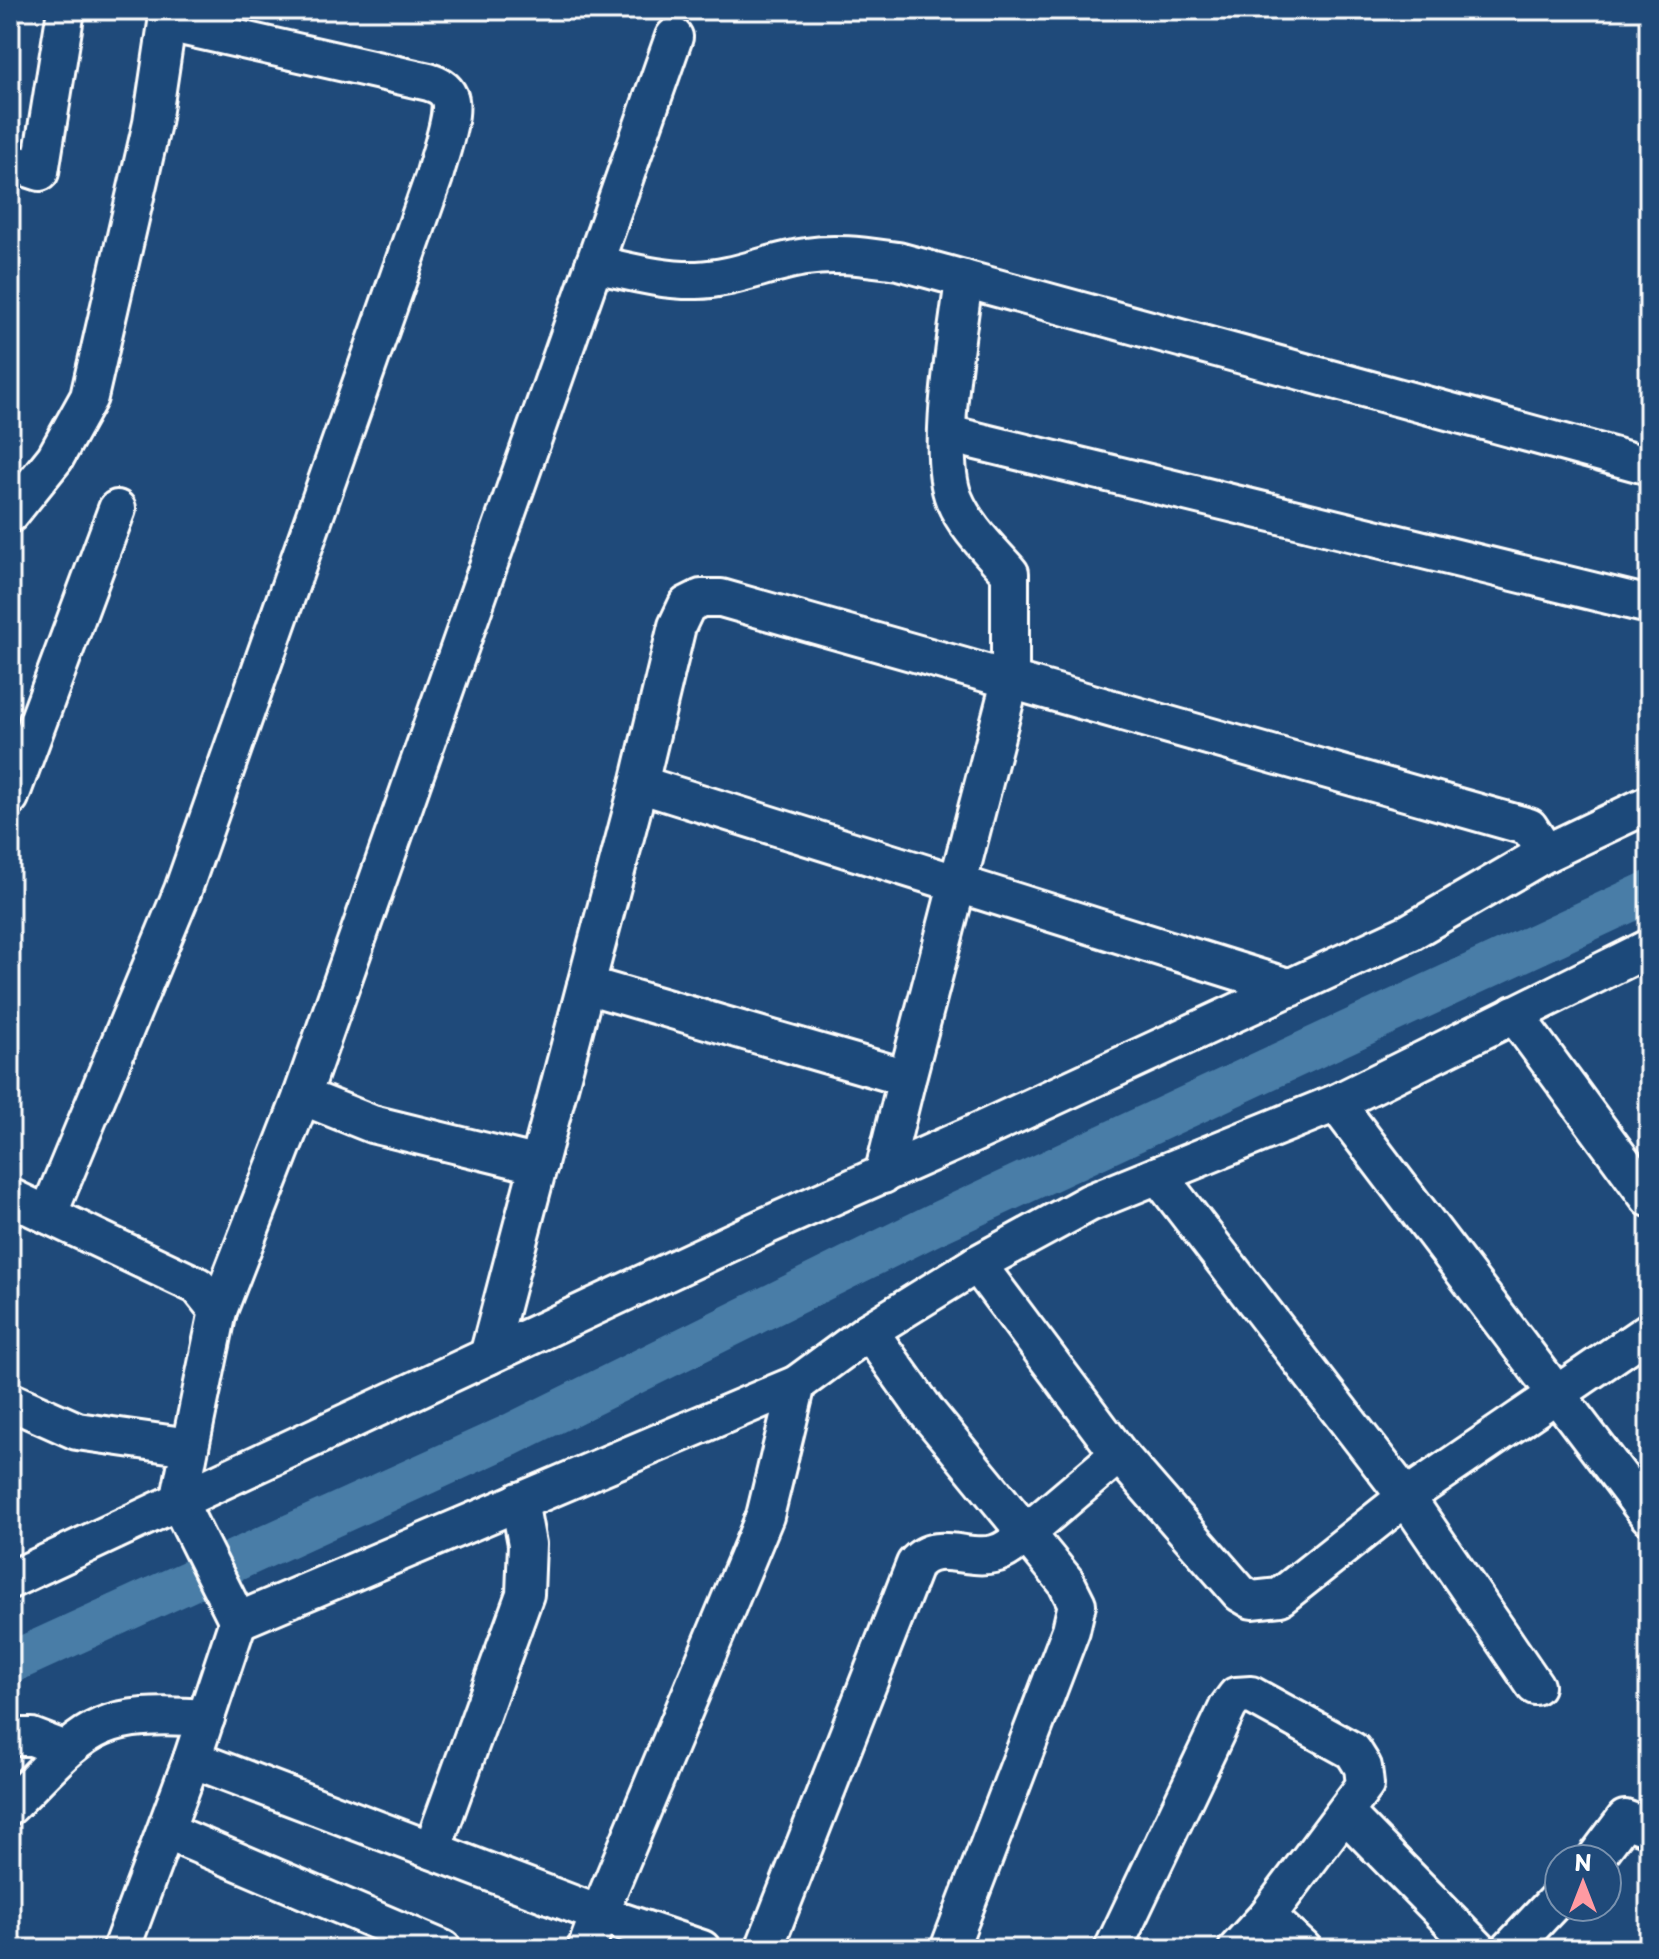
<svg xmlns="http://www.w3.org/2000/svg" width="1659" height="1959" viewBox="0 0 1659 1959" font-family="'Playpen Sans',sans-serif">
	<style>
		.lines { fill: none; stroke-linecap: round; stroke-linejoin: round }
		.canal { stroke: #497da7; stroke-width: 42 }
		.minor-casing { stroke: #fff; stroke-width: 42 }
		.minor { stroke: #1f4a7a; stroke-width: 36 }
	</style>
	<rect width="100%" height="100%" fill="#1f4a7a"/>
	<filter id="ink" filterUnits="userSpaceOnUse"><feTurbulence type="fractalNoise" baseFrequency=".0125" numOctaves="2"/><feDisplacementMap in="SourceGraphic" scale="16" xChannelSelector="R" yChannelSelector="G"/><feConvolveMatrix kernelMatrix="1 2 1 2 8 2 1 2 1" color-interpolation-filters="sRGB"/></filter>
	<g filter="url(#ink)">
		<g class="lines">
			<polyline class="canal" points="10,1663 508,1436 933,1225 1649,892"/>
			<defs>
				<g id="minor">
					<polyline points="10,162 40,172 66,10"/>
					<path d="M594,264C628,271 662,281 697,280C735,279 769,262 806,257C837,252 867,257 898,261L1649,466"/>
					<polyline points="948,434 1649,605"/>
					<polyline points="10,514 55,458 89,397 152,123 169,10"/>
					<polyline points="639,784 1291,988"/>
					<polyline points="10,797 117,509"/>
					<polyline points="586,985 907,1078 883,1175"/>
					<polyline points="1514,1014 1649,1198"/>
					<path d="M907,1078L1010,682V573C990,550 966,528 954,499C935,453 958,332 964,279"/>
					<polyline points="302,1096 372,1124 539,1165"/>
					<polyline points="1336,1103 1649,1516"/>
					<polyline points="1158,1175 1406,1497 1535,1686"/>
					<polyline points="10,1197 198,1286 218,1311 190,1447"/>
					<path d="M48,1215L183,890L434,177C438,160 456,112 449,97C445,88 438,85 429,82L167,23"/>
					<polyline points="977,1264 1119,1454 1240,1593 1252,1600 1280,1597 1406,1497 1649,1331"/>
					<polyline points="218,1311 302,1096 674,37"/>
					<polyline points="869,1331 926,1411 1026,1533 1119,1454"/>
					<polyline points="488,1356 639,784 677,626 687,605 701,598 721,598 1529,827 1546,853"/>
					<polyline points="10,1401 77,1431 190,1447 179,1503 238,1621 192,1759 121,1949"/>
					<polyline points="10,1580 766,1226 971,1135 1410,932 1546,853 1649,804"/>
					<polyline points="238,1621 797,1384 869,1331 977,1264 1089,1203 1336,1103 1649,948"/>
					<polyline points="10,1737 32,1737 66,1750"/>
					<polyline points="192,1759 599,1914 765,1516 797,1384"/>
					<path d="M10,1806C87,1729 92,1710 206,1718"/>
					<polyline points="1346,1814 1478,1949"/>
					<polyline points="166,1831 443,1949"/>
					<polyline points="432,1850 525,1594 527,1544 519,1501"/>
					<polyline points="1595,1859 1625,1819 1649,1828"/>
					<polyline points="1267,1916 1303,1949"/>
					<polyline points="586,1949 599,1914 702,1949"/>
					<path d="M764,1949L915,1564C936,1539 966,1561 994,1554C1007,1551 1016,1542 1026,1533L1066,1582L1077,1604L1071,1630L949,1949"/>
					<polyline points="1113,1949 1228,1707 1236,1696 1251,1695 1353,1751 1363,1767 1365,1785 1267,1916 1237,1949"/>
					<polyline points="1510,1949 1559,1897"/>
				</g>
			</defs>
			<use href="#minor" class="minor-casing"/>
			<use href="#minor" class="minor"/>
		</g>
	</g>
	<rect width="1659" height="1959" fill="none" stroke="#1f4a7a" stroke-width="40"/>
	<rect x="20" y="20" width="1619" height="1919" fill="none" stroke="#fff" stroke-width="3" filter="url(#ink)"/>
	<g transform="translate(1583 1883)"><circle r="38" fill="#1f4a7a" stroke="#7992af" stroke-width="2"/>
	<path d="M0-6L14 30L0 20L-14 30Z" fill="#ff9aa2"/>
	<text y="-12" font-size="22" font-weight="bold" text-anchor="middle" fill="#ffffff">N</text>
	</g>
</svg>
